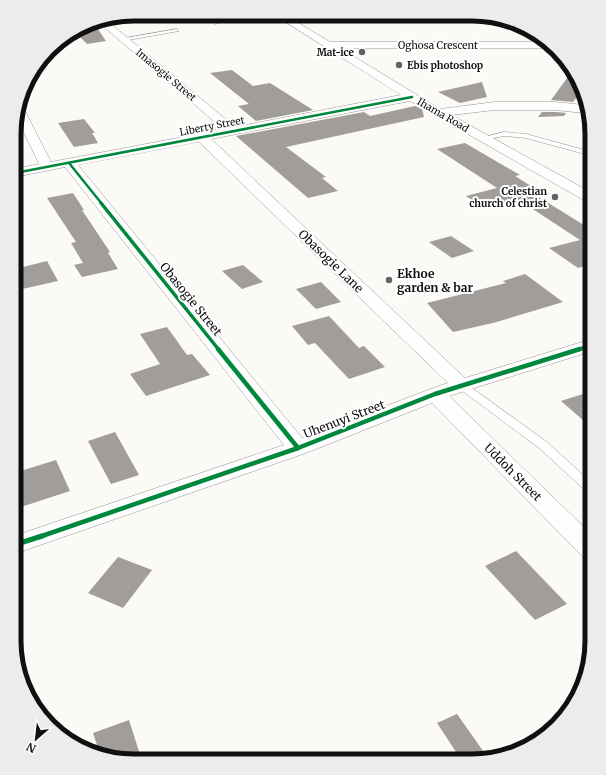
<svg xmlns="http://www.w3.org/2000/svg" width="606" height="775" viewBox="0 0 606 775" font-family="Merriweather,serif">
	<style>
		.building { fill: #a09d9b }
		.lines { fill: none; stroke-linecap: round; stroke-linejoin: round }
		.lane-casing { stroke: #969594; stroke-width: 1 }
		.street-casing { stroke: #969594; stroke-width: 1 }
		.lane { fill: #fffefe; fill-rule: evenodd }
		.street { fill: #fffefe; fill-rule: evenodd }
		.cycleway-far3-casing { stroke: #fff; stroke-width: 4 }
		.cycleway-far2-casing { stroke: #fff; stroke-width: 5.5 }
		.cycleway-far1-casing { stroke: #fff; stroke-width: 7 }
		.cycleway-casing { stroke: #fff; stroke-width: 8 }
		.cycleway-far3 { stroke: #00873e; stroke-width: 2.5 }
		.cycleway-far2 { stroke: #00873e; stroke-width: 3.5 }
		.cycleway-far1 { stroke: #00873e; stroke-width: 4.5 }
		.cycleway { stroke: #00873e; stroke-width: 5.5 }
		.poi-dot { fill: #636260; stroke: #fff; stroke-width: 1.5 }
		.labels { text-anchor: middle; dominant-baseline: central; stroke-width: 4; stroke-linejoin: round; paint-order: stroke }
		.far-street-label { font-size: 10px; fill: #101010; stroke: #fff }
		.far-poi-label { font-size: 10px; font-weight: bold; fill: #101010; stroke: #fff; text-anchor: end }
		.street-label { font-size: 12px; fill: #101010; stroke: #fff }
		.poi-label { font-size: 12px; font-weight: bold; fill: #101010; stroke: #fff; text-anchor: start }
		.rim { fill: none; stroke: #101010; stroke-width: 5 }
	</style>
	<rect width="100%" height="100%" fill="#fcfaf6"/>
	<g class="building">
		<polygon points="93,22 106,41 87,44 75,32"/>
		<polygon points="232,70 253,86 270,83 313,110 256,121 238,106 249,104 210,73"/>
		<polygon points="568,77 577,77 581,92 573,102 551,100"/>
		<polygon points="482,82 487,97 460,103 438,92"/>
		<polygon points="415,106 422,109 424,117 286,147 326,177 322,178 338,191 308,198 236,136 364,112 370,116"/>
		<polygon points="542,112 555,112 566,113 564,116 538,117"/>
		<polygon points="84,119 95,133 92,133 98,143 74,147 58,123"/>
		<polygon points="465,143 520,175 515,176 544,194 537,196 592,230 592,264 578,268 549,248 580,240 519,200 485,209 466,196 497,188 437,149"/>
		<polygon points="73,193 84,210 82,210 110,252 108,253 118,269 82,277 74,265 83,263 71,243 76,242 47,198"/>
		<polygon points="451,236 474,251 452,258 429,242"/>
		<polygon points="47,261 58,281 18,290 15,282 15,269"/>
		<polygon points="243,265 263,282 242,289 222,271"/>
		<polygon points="525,274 563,302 493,323 453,332 427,303 506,283 503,281"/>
		<polygon points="321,282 341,302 316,309 296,289"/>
		<polygon points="329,316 359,348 364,346 385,367 349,379 315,343 308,345 292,326"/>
		<polygon points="167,327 187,355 192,354 210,375 146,396 130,374 160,364 140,334"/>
		<polygon points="586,393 592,397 592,428 561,401"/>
		<polygon points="115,432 139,475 111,484 88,441"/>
		<polygon points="56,460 70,491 21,507 14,489 14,473"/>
		<polygon points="516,551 567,604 535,620 485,566"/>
		<polygon points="118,557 152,570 123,608 88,593"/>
		<polygon points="457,714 488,758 480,761 462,761 437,723"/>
		<polygon points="129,720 142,761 126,761 99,751 93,733"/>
	</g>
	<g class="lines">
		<defs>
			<g id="lane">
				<polygon points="261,14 279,14 224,21 215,24 213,23 223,19"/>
				<polygon points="177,29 179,31 123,41 120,39"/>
				<polygon points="504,132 526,134 592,152 592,156 526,138 504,136 483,140 480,138"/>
				<polygon points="461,382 465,383 547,442 592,483 592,494 588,493 539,448 457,387 456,385"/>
			</g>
			<path id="street" d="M273,14H284L330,42H546L551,48H340L440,109L495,102H555L584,105L586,112L585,113L555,110H495L451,115L592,193V203L587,202L410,101L211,139L465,378L592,339V351L449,396L592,535V559L583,557L432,403L306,453L14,554V536L284,445L65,167L15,177V169L39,164L16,116L19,106L24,109L51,162L194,135C199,131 215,131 223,129L96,20L105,19L235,127L401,95ZM199,142L448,383L428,390L302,438L78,165Z"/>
		</defs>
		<use href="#lane" class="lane-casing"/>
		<use href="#street" class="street-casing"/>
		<use href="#lane" class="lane"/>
		<use href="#street" class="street"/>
		<defs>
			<g id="cycleway-far3">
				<polyline points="69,163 102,204"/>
				<polyline points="15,173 412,97"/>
			</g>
			<g id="cycleway-far2">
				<polyline points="101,203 219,350"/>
				<polyline points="577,350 592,345"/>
			</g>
			<g id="cycleway-far1">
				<polyline points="218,349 298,448"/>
				<polyline points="39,537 298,448 435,394 580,349"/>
			</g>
			<polyline id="cycleway" points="14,545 42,536"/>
		</defs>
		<use href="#cycleway-far3" class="cycleway-far3-casing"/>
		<use href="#cycleway-far2" class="cycleway-far2-casing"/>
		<use href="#cycleway-far1" class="cycleway-far1-casing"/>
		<use href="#cycleway" class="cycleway-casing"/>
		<use href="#cycleway-far3" class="cycleway-far3"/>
		<use href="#cycleway-far2" class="cycleway-far2"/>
		<use href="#cycleway-far1" class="cycleway-far1"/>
		<use href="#cycleway" class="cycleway"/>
	</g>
	<g class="poi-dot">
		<circle cx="362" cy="52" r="4"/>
		<circle cx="399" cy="65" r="4"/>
		<circle cx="555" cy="197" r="4"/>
		<circle cx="389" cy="280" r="4"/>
	</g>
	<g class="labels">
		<g class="far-street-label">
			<text x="438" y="45">Oghosa Crescent</text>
			<text transform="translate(166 75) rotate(40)">Imasogie Street</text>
			<text transform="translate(443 115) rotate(30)">Ihama Road</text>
			<text transform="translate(212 126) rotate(-11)">Liberty Street</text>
		</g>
		<g class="far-poi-label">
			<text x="354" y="52">Mat-ice</text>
			<text x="407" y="65" text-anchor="start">Ebis photoshop</text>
			<text x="547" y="191">Celestian<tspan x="547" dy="12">church of christ</tspan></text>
		</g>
		<g class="street-label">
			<text transform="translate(331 261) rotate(44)">Obasogie Lane</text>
			<text transform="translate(191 299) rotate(51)">Obasogie Street</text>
			<text transform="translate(344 419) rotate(-21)">Uhenuyi Street</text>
			<text transform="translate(513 472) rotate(45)">Uddoh Street</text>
		</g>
		<g class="poi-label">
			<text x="397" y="273">Ekhoe<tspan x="397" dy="14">garden &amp; bar</tspan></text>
		</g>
	</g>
	<path d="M0 0H606V775H0ZM134 21H472A113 113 0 0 1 585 134V641A113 113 0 0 1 472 754H134A113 113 0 0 1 21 641V134A113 113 0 0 1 134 21Z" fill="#ececec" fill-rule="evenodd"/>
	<path class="rim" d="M134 21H472A113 113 0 0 1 585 134V641A113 113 0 0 1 472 754H134A113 113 0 0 1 21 641V134A113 113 0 0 1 134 21Z"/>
	<g transform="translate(36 739) rotate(208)" stroke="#ffffff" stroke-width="3" paint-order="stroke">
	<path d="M0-3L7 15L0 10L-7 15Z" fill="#101010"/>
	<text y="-6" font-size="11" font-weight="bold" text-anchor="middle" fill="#101010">N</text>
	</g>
</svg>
